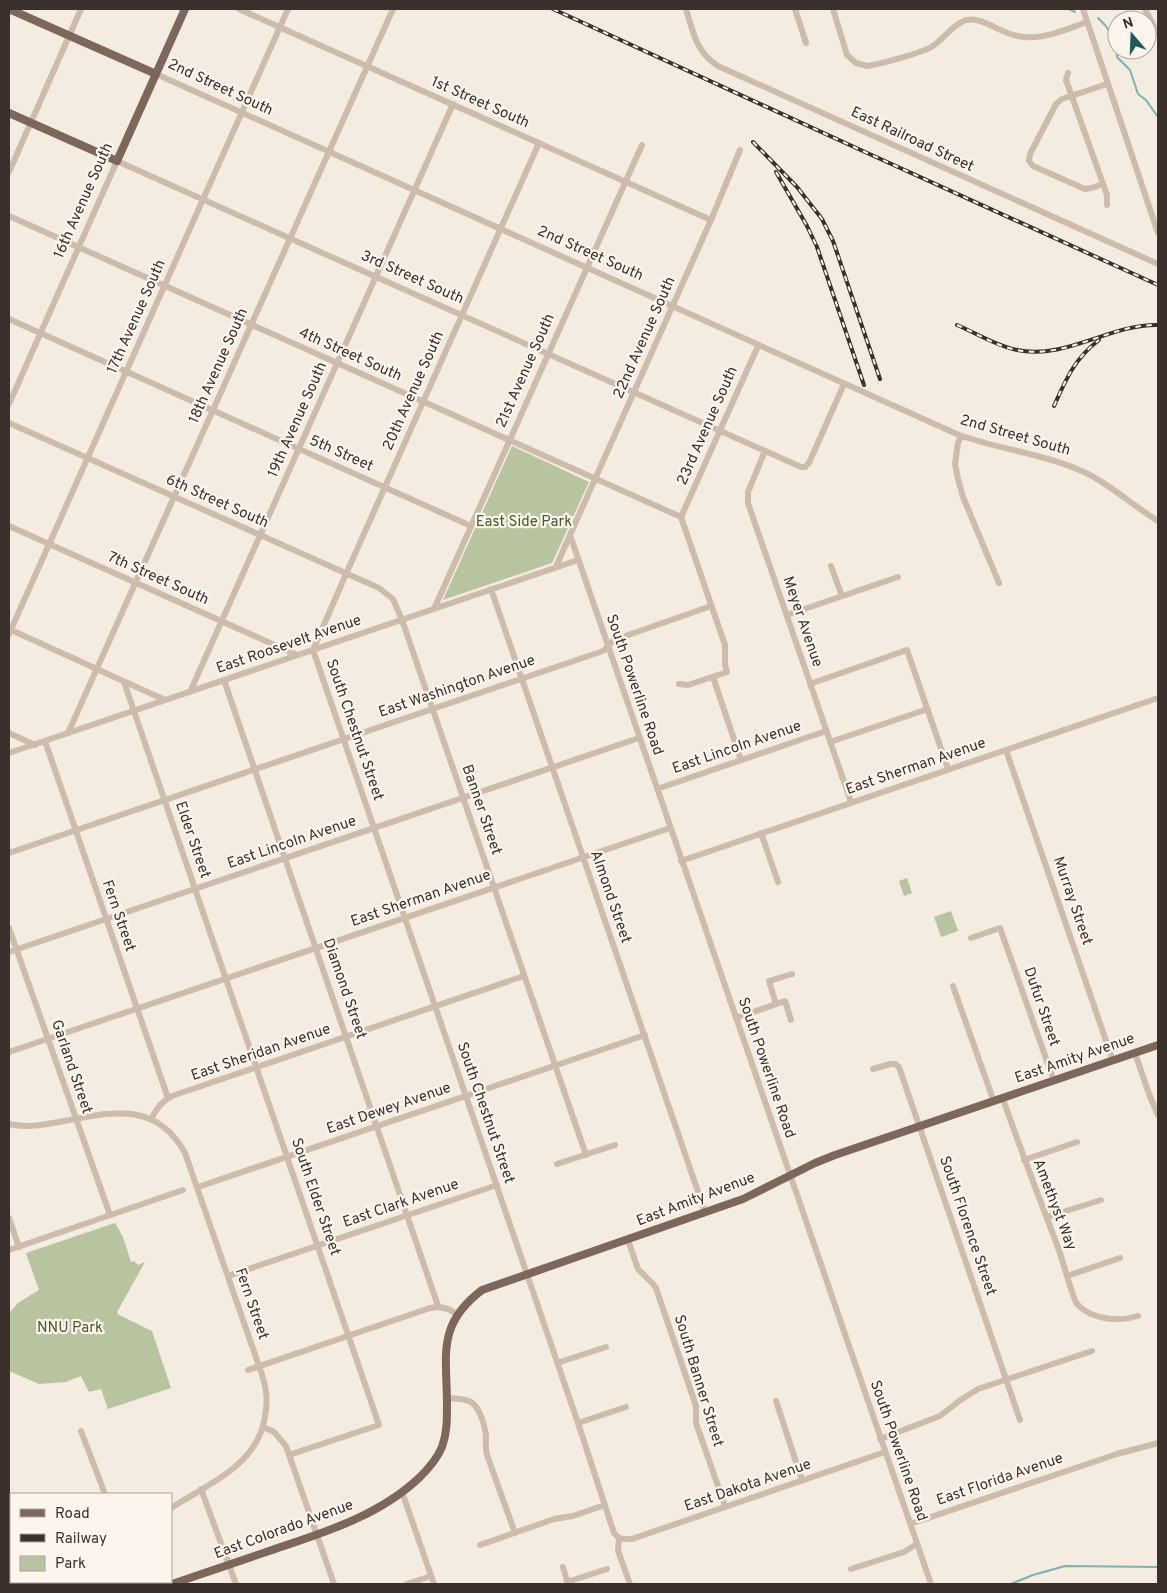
<svg xmlns="http://www.w3.org/2000/svg" width="1167" height="1593" viewBox="0 0 1167 1593" font-family="Overpass,sans-serif">
<rect width="100%" height="100%" fill="#f4ebe1"/>
<g fill="#b8c4a0">
<path d="M512 446 589 482 552 563 443 600Z"/>
<path d="M907 878 912 893 904 896 899 881Z"/>
<path d="M951 911 958 931 941 937 934 917Z"/>
<path d="M115 1223 123 1237 131 1262 134 1261 138 1265 145 1262 117 1312 119 1315 152 1331 171 1388 108 1409 101 1389 89 1392 81 1376 66 1382 39 1384 9 1371V1313L18 1303 39 1290 26 1253Z"/>
</g>
<g fill="none" stroke-linecap="round" stroke-linejoin="round">
<g stroke="#7fb0b2" stroke-width="2">
<path d="M1069 9 1075 12"/>
<path d="M1098 18 1105 25 1116 41 1117 57 1130 70 1138 94 1146 100 1158 117"/>
<path d="M1158 124V128"/>
<path d="M1011 1584 1033 1575 1065 1566 1158 1567"/>
</g>
<g stroke="#cdbbac" stroke-width="6">
<path d="M239 9 711 220"/>
<path d="M686 9C693 32 696 52 718 66L1158 264"/>
<path d="M795 9 806 43"/>
<path d="M833 9 847 55 856 63 867 66C880 64 922 53 933 46 944 39 953 24 966 20 984 16 1002 36 1024 37 1045 39 1067 29 1087 22"/>
<path d="M1083 9 1158 233"/>
<path d="M1145 9 1158 34"/>
<path d="M1068 73 1066 80 1107 195V205"/>
<path d="M156 74 959 435C998 449 1039 453 1077 469 1105 480 1132 505 1158 521"/>
<path d="M539 143 346 574 313 650 578 1423 614 1533 619 1538 618 1551 630 1584"/>
<path d="M740 150 711 220 570 535 931 1584"/>
<path d="M9 172 81 9"/>
<path d="M1103 184 1091 188 1085 189 1033 166 1029 161 1030 154 1056 104 1062 99 1107 84"/>
<path d="M9 216 681 517"/>
<path d="M9 319 471 526"/>
<path d="M9 404 117 161 801 467H805L809 463 844 384"/>
<path d="M9 423 379 588 393 599 402 620 586 1155"/>
<path d="M961 436 958 443 955 464 958 479 963 497 999 583"/>
<path d="M765 451 748 492V503L851 802"/>
<path d="M681 517 758 346"/>
<path d="M9 526 297 655"/>
<path d="M831 566 842 596"/>
<path d="M556 567 570 535"/>
<path d="M491 589 705 1212"/>
<path d="M434 609 642 145"/>
<path d="M787 615 898 577"/>
<path d="M9 629 165 700"/>
<path d="M9 634 288 9"/>
<path d="M713 677 741 760"/>
<path d="M224 680 438 1306"/>
<path d="M124 682 379 1425 289 1455"/>
<path d="M679 684 688 685 727 672 725 665V645L681 517"/>
<path d="M810 684 907 650 948 769"/>
<path d="M190 692 453 104"/>
<path d="M9 733 35 745"/>
<path d="M68 733 393 9"/>
<path d="M45 741 168 1098"/>
<path d="M830 742 928 709"/>
<path d="M1006 750 1113 1061"/>
<path d="M9 753 578 560"/>
<path d="M657 789 826 731"/>
<path d="M761 833 778 882"/>
<path d="M9 853 603 651 614 640 711 606"/>
<path d="M681 861 1158 698"/>
<path d="M9 928 110 1215"/>
<path d="M971 938 1000 928 1054 1081"/>
<path d="M9 952 639 738"/>
<path d="M953 986 994 1102"/>
<path d="M776 1004 769 981 792 974"/>
<path d="M736 1018 785 1001 791 1020"/>
<path d="M9 1052 670 828"/>
<path d="M1135 1053 1149 1094 1158 1115"/>
<path d="M873 1069 890 1064H895L899 1067 1020 1420"/>
<path d="M1003 1099C1021 1151 1041 1202 1060 1253 1063 1262 1073 1299 1077 1304 1092 1320 1119 1322 1138 1316"/>
<path d="M151 1119C156 1109 162 1101 172 1096L524 976"/>
<path d="M9 1124C25 1128 42 1125 59 1122 109 1113 155 1099 185 1153L259 1366C262 1374 265 1383 266 1392 268 1402 266 1412 264 1422 254 1467 206 1485 171 1508"/>
<path d="M1024 1160 1077 1142"/>
<path d="M557 1164 615 1145"/>
<path d="M198 1187 645 1035"/>
<path d="M1047 1217 1101 1200"/>
<path d="M9 1218 19 1247"/>
<path d="M628 1240 638 1269 653 1284 656 1288 696 1406V1423L725 1506"/>
<path d="M9 1250 183 1190"/>
<path d="M228 1276 497 1185"/>
<path d="M1067 1276 1120 1258"/>
<path d="M557 1363 606 1347"/>
<path d="M248 1370 430 1308C441 1306 448 1308 457 1314"/>
<path d="M447 1398C466 1399 475 1398 482 1419 484 1424 485 1429 486 1435 486 1442 485 1448 487 1455L515 1533"/>
<path d="M776 1401 802 1480"/>
<path d="M578 1423 626 1407"/>
<path d="M263 1427 274 1432 286 1446 334 1584"/>
<path d="M81 1431 105 1494"/>
<path d="M880 1439 940 1416 959 1401 978 1389 1092 1351"/>
<path d="M201 1489 236 1584"/>
<path d="M402 1492 434 1584"/>
<path d="M910 1524 1117 1454 1158 1443"/>
<path d="M619 1538 625 1539H632L885 1452"/>
<path d="M480 1545 554 1519 573 1516 605 1505"/>
<path d="M563 1567 568 1584"/>
<path d="M851 1569 904 1552 917 1544"/>
<path d="M135 1582 136 1584"/>
<path d="M567 1582 607 1569"/>
<path d="M407 1584 431 1576"/>
</g>
<g stroke="#7d675c" stroke-width="8">
<path d="M9 9 156 74"/>
<path d="M9 113 117 161 185 9"/>
<path d="M172 1584C204 1573 236 1562 269 1551 322 1533 378 1517 420 1477 429 1468 437 1459 442 1447 447 1433 447 1420 447 1406 447 1355 436 1325 482 1290L743 1199 815 1163 835 1155 1158 1045"/>
</g>
<defs>
<g id="rail">
<path d="M553 9 865 152 1158 285"/>
<path d="M753 142 797 187 822 219 833 241 880 379"/>
<path d="M776 172 807 226 817 247 864 385"/>
<path d="M957 325C976 333 996 346 1017 350 1066 360 1110 324 1158 325"/>
<path d="M1054 406C1066 379 1075 358 1099 340"/>
</g>
</defs>
<use href="#rail" stroke="#3b302b" stroke-width="4"/>
<use href="#rail" stroke="#fbf5ee" stroke-width="2" stroke-dasharray="5.5" stroke-linecap="butt"/>
</g>
<g text-anchor="middle" dominant-baseline="central" stroke-width="4.5" stroke-linejoin="round" paint-order="stroke">
<g font-size="15" fill="#3b302b" stroke="#fbf5ee">
<text transform="translate(220 88) rotate(25)">2nd Street South</text>
<text transform="translate(480 103) rotate(24)">1st Street South</text>
<text transform="translate(912 140) rotate(25)">East Railroad Street</text>
<text transform="translate(84 201) rotate(-66)">16th Avenue South</text>
<text transform="translate(590 254) rotate(24)">2nd Street South</text>
<text transform="translate(412 278) rotate(24)">3rd Street South</text>
<text transform="translate(137 317) rotate(-66)">17th Avenue South</text>
<text transform="translate(645 338) rotate(-66)">22nd Avenue South</text>
<text transform="translate(350 355) rotate(24)">4th Street South</text>
<text transform="translate(219 366) rotate(-66)">18th Avenue South</text>
<text transform="translate(526 371) rotate(-66)">21st Avenue South</text>
<text transform="translate(414 391) rotate(-66)">20th Avenue South</text>
<text transform="translate(298 420) rotate(-66)">19th Avenue South</text>
<text transform="translate(708 426) rotate(-66)">23rd Avenue South</text>
<text transform="translate(1015 436) rotate(16)">2nd Street South</text>
<text transform="translate(341 454) rotate(24)">5th Street</text>
<text transform="translate(217 502) rotate(24)">6th Street South</text>
<text transform="translate(158 579) rotate(24)">7th Street South</text>
<text transform="translate(802 622) rotate(71)">Meyer Avenue</text>
<text transform="translate(289 645) rotate(-19)">East Roosevelt Avenue</text>
<text transform="translate(634 685) rotate(71)">South Powerline Road</text>
<text transform="translate(457 687) rotate(-19)">East Washington Avenue</text>
<text transform="translate(354 730) rotate(71)">South Chestnut Street</text>
<text transform="translate(737 748) rotate(-19)">East Lincoln Avenue</text>
<text transform="translate(916 767) rotate(-19)">East Sherman Avenue</text>
<text transform="translate(481 810) rotate(71)">Banner Street</text>
<text transform="translate(192 840) rotate(71)">Elder Street</text>
<text transform="translate(292 843) rotate(-19)">East Lincoln Avenue</text>
<text transform="translate(610 897) rotate(71)">Almond Street</text>
<text transform="translate(421 899) rotate(-19)">East Sherman Avenue</text>
<text transform="translate(1072 901) rotate(71)">Murray Street</text>
<text transform="translate(118 916) rotate(71)">Fern Street</text>
<text transform="translate(344 989) rotate(71)">Diamond Street</text>
<text transform="translate(1041 1007) rotate(71)">Dufur Street</text>
<text transform="translate(261 1053) rotate(-19)">East Sheridan Avenue</text>
<text transform="translate(1075 1059) rotate(-19)">East Amity Avenue</text>
<text transform="translate(71 1067) rotate(71)">Garland Street</text>
<text transform="translate(766 1068) rotate(71)">South Powerline Road</text>
<text transform="translate(389 1109) rotate(-19)">East Dewey Avenue</text>
<text transform="translate(485 1113) rotate(71)">South Chestnut Street</text>
<text transform="translate(315 1197) rotate(71)">South Elder Street</text>
<text transform="translate(696 1200) rotate(-21)">East Amity Avenue</text>
<text transform="translate(401 1204) rotate(-19)">East Clark Avenue</text>
<text transform="translate(1054 1205) rotate(69)">Amethyst Way</text>
<text transform="translate(967 1226) rotate(71)">South Florence Street</text>
<text transform="translate(251 1304) rotate(71)">Fern Street</text>
<text transform="translate(698 1381) rotate(73)">South Banner Street</text>
<text transform="translate(898 1451) rotate(71)">South Powerline Road</text>
<text transform="translate(1000 1480) rotate(-19)">East Florida Avenue</text>
<text transform="translate(748 1486) rotate(-19)">East Dakota Avenue</text>
<text transform="translate(284 1530) rotate(-20)">East Colorado Avenue</text>
</g>
<g font-size="15" fill="#4a5a2e" stroke="#fbf5ee">
<text x="524" y="522">East Side Park</text>
<text x="70" y="1328">NNU Park</text>
</g>
</g>
<rect width="1167" height="1593" fill="none" stroke="#3b302b" stroke-width="20"/>
<rect x="10" y="1493" width="162" height="90" fill="#fbf5ee" stroke="#aea6a0"/>
<rect x="20" y="1509" width="25" height="8" fill="#7d675c" stroke="#aea6a0"/>
<text x="55" y="1518" font-size="15" fill="#3b302b">Road</text>
<rect x="20" y="1534" width="25" height="8" fill="#3b302b" stroke="#aea6a0"/>
<text x="55" y="1543" font-size="15" fill="#3b302b">Railway</text>
<rect x="20" y="1556" width="25" height="15" fill="#b8c4a0" stroke="#aea6a0"/>
<text x="55" y="1568" font-size="15" fill="#3b302b">Park</text>
<g transform="translate(1132 35) rotate(341)"><circle r="24" fill="#fbf5ee" stroke="#aea6a0"/>
<path d="M0-4L9 19L0 12L-9 19Z" fill="#1f5a5e"/>
<text y="-8" font-size="14" font-weight="bold" text-anchor="middle" fill="#3b302b">N</text>
</g>
</svg>
